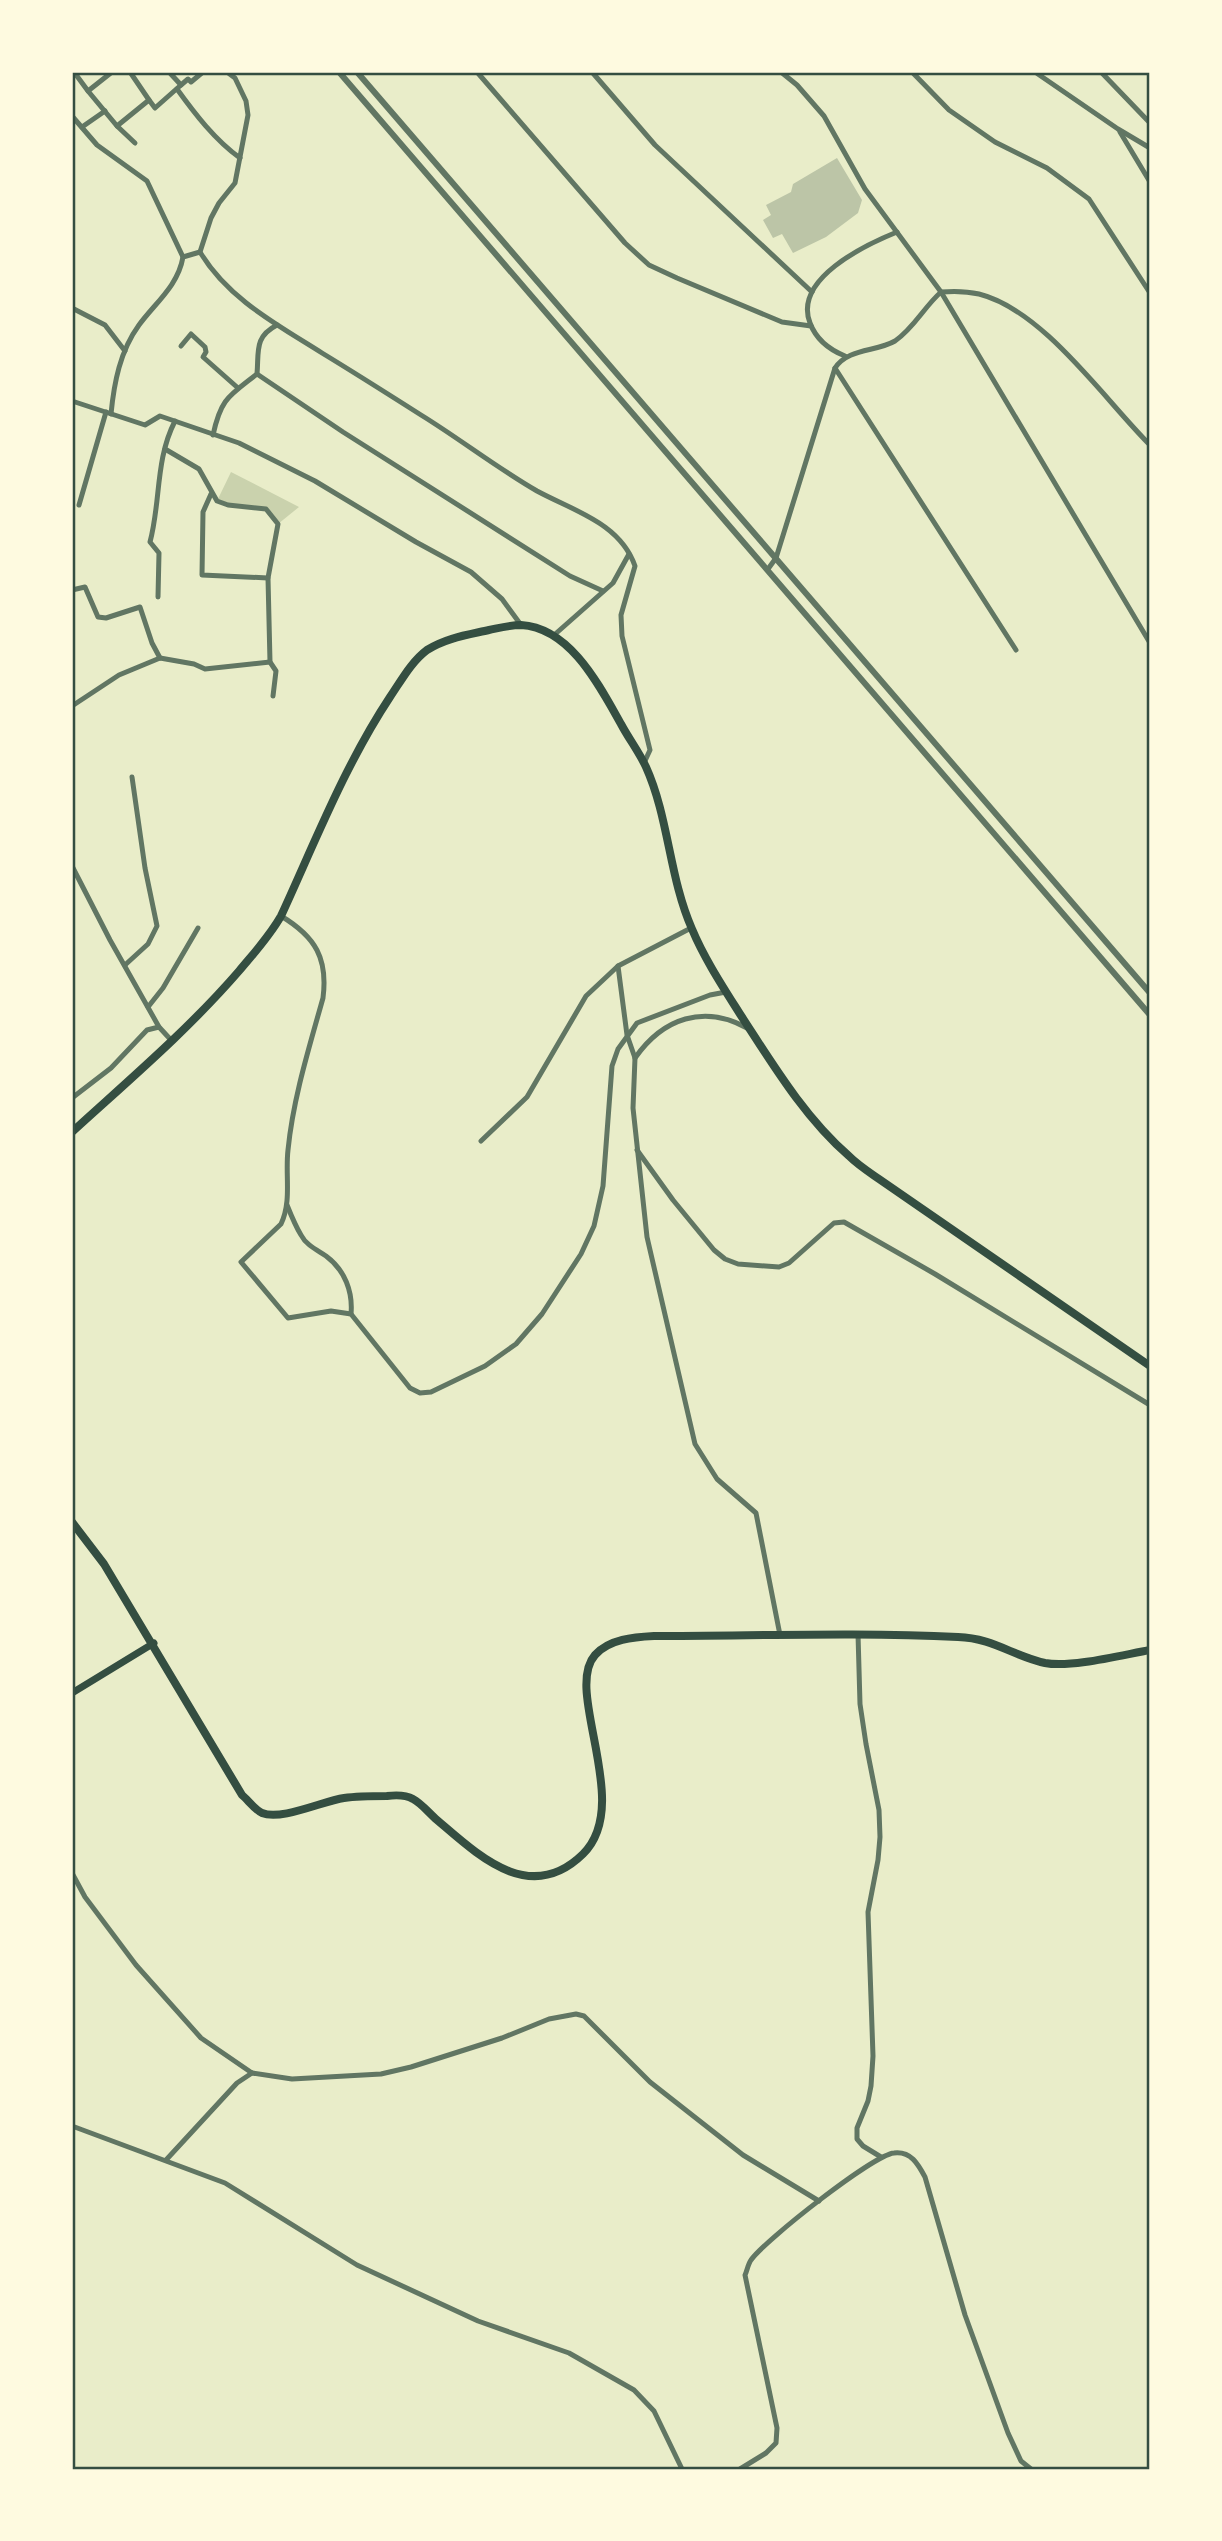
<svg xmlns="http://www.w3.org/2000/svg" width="1222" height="2541" viewBox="0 0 1222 2541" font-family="'Source Sans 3',sans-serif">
<rect width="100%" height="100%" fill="#e9edc9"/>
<path fill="#cad2ad" d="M231 472 299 507 278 524 266 509 217 501Z"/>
<path fill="#bcc5a7" d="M837 158 862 200 858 213 826 237 793 253 782 234 773 238 763 220 771 215 766 205 791 192 793 184Z"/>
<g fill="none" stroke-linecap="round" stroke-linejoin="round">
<g stroke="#617663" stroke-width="5">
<path d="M74 72 88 91"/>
<path d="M112 72 88 91 117 126 135 143"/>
<path d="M130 72 149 100"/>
<path d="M169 72 181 85 188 79 191 82 203 72"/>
<path d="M227 72 235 78 246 101 248 115 235 183 219 203 211 218 200 252C228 299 278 325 322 353 355 373 388 394 421 415 460 439 497 468 537 491 574 511 620 523 635 566L621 615 622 636 650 750 644 763"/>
<path d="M477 72 625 243 649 265 677 278 782 322 811 326"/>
<path d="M592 72 655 145 812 292"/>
<path d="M781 72 797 85 824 116 865 189 941 292 1150 643"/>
<path d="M912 72 949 110 995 142 1047 168 1089 199 1150 293"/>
<path d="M1035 72 1118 129 1150 148"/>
<path d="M1101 72 1150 123"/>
<path d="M177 89C195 114 215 140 240 158"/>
<path d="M72 116 97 145 147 181 183 257"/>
<path d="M117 126 149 100 155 108 181 85"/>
<path d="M82 127 105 111"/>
<path d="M1120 132 1150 182"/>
<path d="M72 308 105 325 125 351"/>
<path d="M181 346 191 334 205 347 206 352 203 357 238 388"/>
<path d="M845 356C830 350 816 339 810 323 793 279 865 245 897 232"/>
<path d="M835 368 1016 650"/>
<path d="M257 374 343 432 570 576 603 591"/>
<path d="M72 401 145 425 160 416 239 443 315 481 416 542 471 572 502 599 521 625"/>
<path d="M111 414C114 383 120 351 139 325 155 303 178 286 183 257L200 252"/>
<path d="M213 435C221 398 229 396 257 374 259 351 254 337 277 325"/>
<path d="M165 449 199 469 217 501 228 505 266 509 278 524 268 578 270 662 276 671 273 696"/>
<path d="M211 494 203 512 202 575 268 578"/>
<path d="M79 505 106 412"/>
<path d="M768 569 776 558 835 368C848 348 876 352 895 341 914 328 924 307 941 292 953 291 966 291 979 294 1043 310 1104 399 1150 445"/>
<path d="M72 590 85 587 98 617 106 618 140 607 152 643 160 658"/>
<path d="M158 597 159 553 150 542C161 501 155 460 175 421"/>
<path d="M553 636 613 583 629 554"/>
<path d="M72 706 119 675 160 658 194 664 205 669 270 662"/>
<path d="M72 866 110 940 159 1027 171 1040"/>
<path d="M281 916C316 937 328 959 323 998 309 1048 293 1099 288 1150 285 1175 292 1201 281 1224L241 1262 288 1318 331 1311 351 1314 410 1388 420 1393 431 1392 485 1366 516 1344 542 1314 581 1254 594 1226 603 1186 612 1066 618 1049 637 1023 710 995 726 992"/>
<path d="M125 965 148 944 157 926 145 868 132 777"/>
<path d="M618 966 627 1035 635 1058 633 1108 647 1237 695 1444 717 1479 756 1513 780 1635"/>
<path d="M148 1007 163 988 198 928"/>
<path d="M635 1058C663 1018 704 1004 747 1028"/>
<path d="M72 1098 111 1068 147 1030 159 1027"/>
<path d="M481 1141 527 1097 586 996 618 966 691 928"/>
<path d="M637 1150 673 1200 714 1250 725 1259 738 1264 779 1267 789 1263 834 1223 844 1222 935 1274 1150 1405"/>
<path d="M287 1205C291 1215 296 1227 301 1235 306 1245 317 1250 326 1256 345 1270 353 1292 351 1314"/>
<path d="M858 1634 860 1704 866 1744 879 1810 880 1837 878 1860 868 1912 873 2056 871 2086 868 2101 857 2128V2139L863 2146 881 2157"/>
<path d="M72 1873 85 1897 136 1965 201 2038 252 2073 292 2079 381 2074 411 2067 502 2038 549 2019 576 2014 584 2016 650 2082 743 2155 819 2201"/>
<path d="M72 2126 225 2183 357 2265 478 2321 569 2353 634 2390 654 2411 682 2469"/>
<path d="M166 2160 237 2083 252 2073"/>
<path d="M740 2469 766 2453 776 2443 777 2428 745 2275C747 2271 748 2264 751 2260 764 2241 873 2155 894 2153 911 2151 918 2164 925 2177L965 2315 1008 2433 1021 2461 1031 2469"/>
</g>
<g stroke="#617663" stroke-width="6">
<path d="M339 72 1150 1015"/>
<path d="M357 72 1150 993"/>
</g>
<path stroke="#344e41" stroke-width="7" d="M72 1693 154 1643"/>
<g stroke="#344e41" stroke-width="8">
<path d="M72 1132C129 1080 188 1030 239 971 254 953 269 937 281 916 315 842 345 765 390 697 401 681 411 662 427 650 446 638 467 635 489 630 499 628 510 625 521 625 571 628 600 687 621 724 629 739 639 752 646 767 669 818 669 877 692 929 704 958 723 987 740 1014 772 1063 804 1117 849 1156 858 1165 869 1172 879 1179L1150 1366"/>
<path d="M72 1522 104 1564 242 1795C248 1800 254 1809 262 1813 281 1821 323 1801 344 1798 358 1796 373 1796 387 1796 395 1795 406 1795 413 1799 421 1803 429 1813 437 1820 478 1855 530 1906 583 1854 634 1804 563 1691 595 1655 609 1639 634 1637 654 1636 755 1636 857 1632 958 1637 993 1638 1013 1656 1045 1663 1071 1668 1122 1655 1150 1650"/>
</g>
</g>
<rect width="1222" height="2541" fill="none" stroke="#fefae0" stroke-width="147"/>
<rect x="74" y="74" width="1074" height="2394" fill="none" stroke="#344e41" stroke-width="2.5"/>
</svg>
